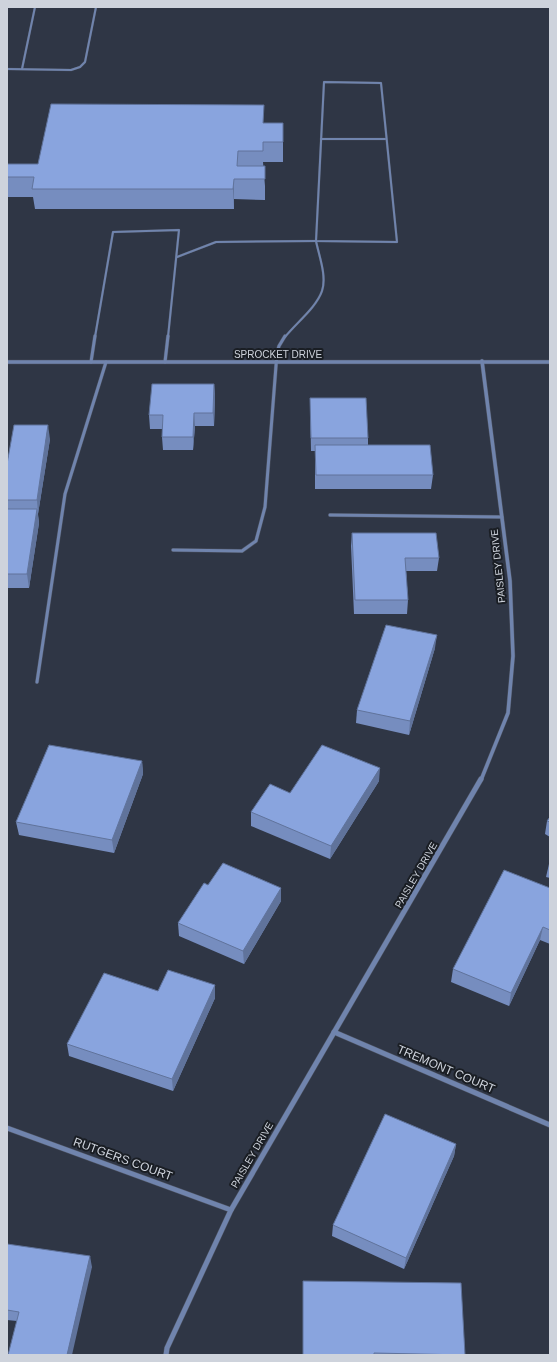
<svg xmlns="http://www.w3.org/2000/svg" width="557" height="1362" viewBox="0 0 557 1362" font-family="Helvetica,sans-serif">
<rect width="100%" height="100%" fill="#2f3645"/>
<g fill="none" stroke-linecap="round" stroke-linejoin="round">
<defs>
<g id="lane-far1">
<path d="M7 69 71 70 80 67 85 62 96 7"/>
<path d="M22 69 35 7"/>
<path d="M324 82 381 83 397 242 316 241Z"/>
<path d="M321 139H385"/>
<path d="M177 257 216 242 316 241"/>
<path d="M95 337 113 232 179 230 168 337"/>
<path d="M285 337C296 323 316 308 322 291 327 276 319 256 316 241"/>
</g>
<g id="lane">
<path d="M91 362 95 336"/>
<path d="M165 362 168 336"/>
<path d="M330 515 502 517"/>
<path d="M173 550 242 551 256 541 265 507 277 353 279 346 285 336"/>
<path d="M37 682 65 494 106 362"/>
</g>
<g id="street-far1">
<path d="M7 362H550"/>
<path d="M481 780 508 713 513 656 510 581 482 361"/>
</g>
<g id="street">
<path d="M334 1032 550 1125"/>
<path d="M7 1128 231 1210"/>
<path d="M166 1355 167 1348 231 1210 481 779"/>
</g>
</defs>
<use href="#lane-far1" stroke="#4c5260" stroke-width="2.5"/>
<use href="#lane" stroke="#4c5260" stroke-width="4"/>
<use href="#street-far1" stroke="#4c5260" stroke-width="4.5"/>
<use href="#street" stroke="#4c5260" stroke-width="6"/>
<use href="#lane-far1" stroke="#7084ad" stroke-width="2"/>
<use href="#lane" stroke="#7084ad" stroke-width="3"/>
<use href="#street-far1" stroke="#7084ad" stroke-width="3.5"/>
<use href="#street" stroke="#7084ad" stroke-width="5"/>
</g>
<g fill="#768dbf">
<path d="M264 123H283V162H263L265 186V200L234 199V209H35L33 197H7V164H38Z"/>
<path d="M214 384 215 397 214 426H195L193 450H163L162 437V429H150L149 415Z"/>
<path d="M310 398 368 438V445L433 475 431 489H315V451H311Z"/>
<path d="M50 439 38 514 39 523 29 588H7V464Z"/>
<path d="M352 533 439 558 437 571H406L408 600 407 614H354L351 546Z"/>
<path d="M435 648 409 735 356 723 357 710Z"/>
<path d="M142 761 143 774 114 853 19 835 16 822Z"/>
<path d="M379 781 330 859 251 826V812L290 793Z"/>
<path d="M550 817V837L545 834 547 821Z"/>
<path d="M550 862V878L546 877 549 864Z"/>
<path d="M208 885 281 888V901L244 964 179 936 178 923Z"/>
<path d="M550 888V944L540 940 509 1006 451 982 453 969Z"/>
<path d="M215 985V998L173 1091 69 1056 67 1044 158 991Z"/>
<path d="M456 1144 454 1156 404 1269 332 1236 333 1225Z"/>
<path d="M7 1244 92 1267 17 1321 7 1320Z"/>
<path d="M303 1281 465 1355H303Z"/>
</g>
<g fill="#60739b">
<path d="M234 179V209L233 189Z"/>
<path d="M214 384 215 397 214 426 213 413Z"/>
<path d="M194 413 195 426 193 450V437Z"/>
<path d="M48 425 50 439 38 514 37 500Z"/>
<path d="M37 509 39 523 29 588 27 574Z"/>
<path d="M437 635 435 648 409 735 410 721Z"/>
<path d="M142 761 143 774 114 853 112 840Z"/>
<path d="M380 768 379 781 330 859 331 846Z"/>
<path d="M281 888V901L244 964 243 951Z"/>
<path d="M543 927 540 940 509 1006 511 993Z"/>
<path d="M215 985V998L173 1091 172 1079Z"/>
<path d="M456 1144 454 1156 404 1269 406 1258Z"/>
<path d="M90 1256 92 1267 72 1355H67Z"/>
</g>
<g fill="#89a4de" stroke="#60739b">
<path d="M51 104 264 105 263 123H283V142H263V151H238L237 166H265V179H234L233 189H32L34 177H7V164H38Z"/>
<path d="M152 384H214L213 413H194L193 437H162L163 415H149Z"/>
<path d="M310 398H366L368 438H311Z"/>
<path d="M14 425H48L37 500H7V464Z"/>
<path d="M315 445H430L433 475H316Z"/>
<path d="M7 509H37L27 574H7Z"/>
<path d="M352 533H436L439 558H405L408 600H355Z"/>
<path d="M386 625 437 635 410 721 357 710Z"/>
<path d="M49 745 142 761 112 840 16 822Z"/>
<path d="M322 745 380 768 331 846 251 812 270 784 290 793Z"/>
<path d="M550 817V822L547 821Z"/>
<path d="M223 863 281 888 243 951 178 923 204 883 208 885Z"/>
<path d="M504 870 550 888V930L543 927 511 993 453 969Z"/>
<path d="M168 970 215 985 172 1079 67 1044 104 973 158 991Z"/>
<path d="M385 1114 456 1144 406 1258 333 1225Z"/>
<path d="M7 1244 90 1256 67 1355H8L19 1312 7 1310Z"/>
<path d="M303 1281 461 1283 465 1355 374 1353V1355H303Z"/>
</g>
<g text-anchor="middle" dominant-baseline="central" stroke-width="4" stroke-linejoin="round" paint-order="stroke">
<g font-size="10" fill="#ced3dc" stroke="#1a1e24">
<text x="278" y="354">SPROCKET DRIVE</text>
<text transform="translate(498 566) rotate(-96)">PAISLEY DRIVE</text>
<text transform="translate(416 875) rotate(-60)">PAISLEY DRIVE</text>
<text transform="translate(252 1155) rotate(-60)">PAISLEY DRIVE</text>
</g>
<g font-size="12" fill="#ced3dc" stroke="#1a1e24">
<text transform="translate(446 1069) rotate(23)">TREMONT COURT</text>
<text transform="translate(123 1159) rotate(20)">RUTGERS COURT</text>
</g>
</g>
<rect width="557" height="1362" fill="none" stroke="#ced3dc" stroke-width="16"/>
</svg>
